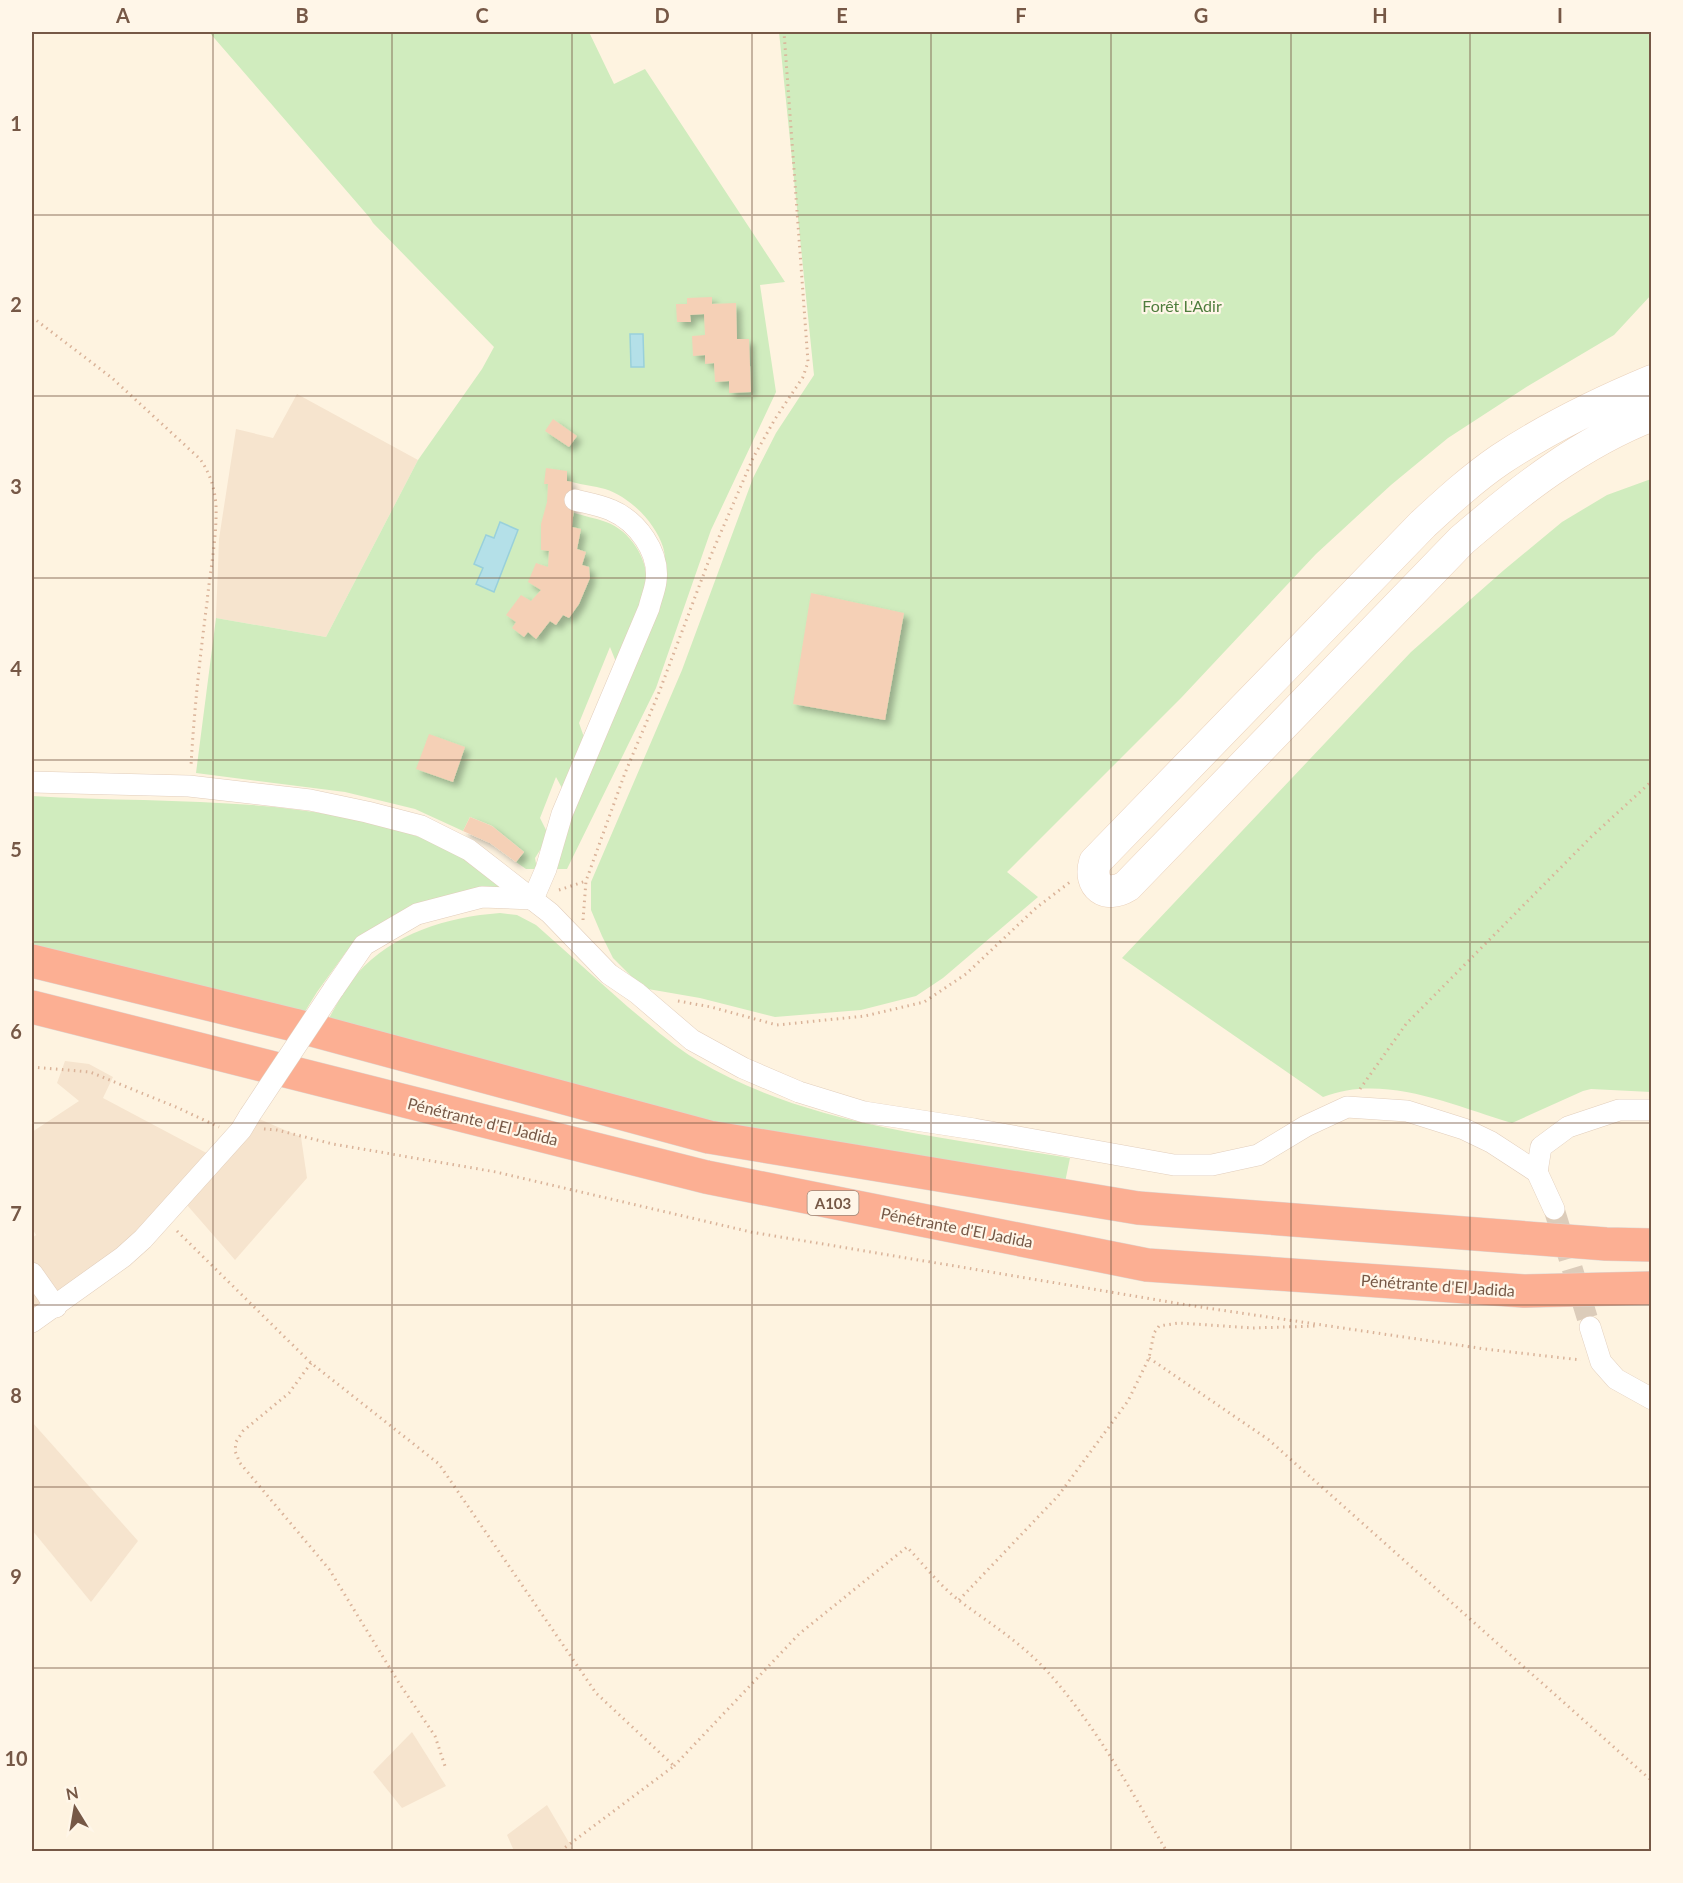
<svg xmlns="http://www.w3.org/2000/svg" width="1683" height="1883" viewBox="0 0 1683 1883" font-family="Lato,sans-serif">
<defs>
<filter id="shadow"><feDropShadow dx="5" dy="5" stdDeviation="3" flood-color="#0004"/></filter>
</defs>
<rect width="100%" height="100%" fill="#fef3e0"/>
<g fill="#f6e4ce">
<path d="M297 394 418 460 326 637 216 618 219 539 236 429 273 438Z"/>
<path d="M65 1061 89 1064 113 1077 103 1098 216 1158 252 1116 301 1137 307 1178 235 1260 180 1197 32 1319V1238L36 1235 32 1228V1132L79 1101 57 1083Z"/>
<path d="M32 1422 138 1541 91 1602 32 1530Z"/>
<path d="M412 1732 446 1786 402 1808 373 1772Z"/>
<path d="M547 1805 574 1851H514L507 1835Z"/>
</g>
<g fill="#d0ecbe">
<path d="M209 32H589L614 84 645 69 785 282 760 285 776 392 711 530 656 688 567 869H553L563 828 665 575C665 566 666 557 663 547 655 522 630 497 605 489 594 486 583 485 572 482L571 495 575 496 574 513C584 516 595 518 606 522 631 531 648 559 647 585L616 662 610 647 579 723 585 740 563 790 556 777 540 818 549 836 535 858 537 869H526L516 862 524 852 492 826 470 817 463 831 415 809 345 792 196 773 216 618 326 637 418 460 482 369 494 347 373 223 370 218Z"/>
<path d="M779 32H1651V295L1614 335 1528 386 1448 438 1391 485 1316 554 1181 698 1007 872 1038 897 943 978 916 996 861 1010 775 1017 700 998 648 989 634 979 613 958 602 936 591 910V882L682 670 753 478 776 433 814 375Z"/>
<path d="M1651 479V1092L1591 1089 1583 1091 1512 1123C1452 1105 1384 1073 1323 1097L1122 958 1411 652 1504 570 1562 522 1607 495Z"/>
<path d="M32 796C160 804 293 794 416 836 436 843 458 849 475 861 485 868 493 878 502 887L346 952 317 992 301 1018 32 951Z"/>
<path d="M500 913 517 915 536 925C567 952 597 980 628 1007 650 1025 672 1045 697 1060 807 1126 944 1137 1070 1158L1064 1187 758 1136 325 1025C335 1009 344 988 357 974 393 933 447 917 500 913Z"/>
</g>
<g fill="#b4e0e8" stroke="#99d0db" stroke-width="1.5">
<path d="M630 334H643L644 367H631Z"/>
<path d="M500 522 518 530 494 592 476 584 483 568 474 564 486 535 494 538Z"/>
</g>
<g fill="#f5d0b6" filter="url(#shadow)">
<path d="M712 297V304L736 303 737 339H749L751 392 729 393V381L715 382 714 363 705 364V355L693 356 692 336 705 335 704 314 690 315 691 322H677L676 304H687V298Z"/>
<path d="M553 419 577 436 569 447 545 431Z"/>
<path d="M546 468 567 471V481L572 482 571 496H575L572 527 581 529 577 549 586 552 582 565 589 567 590 578 579 604 569 618 563 615 556 625 550 621 536 639 528 632 524 637 512 628 516 622 506 615 521 595 531 601 541 590 528 582 536 563 548 567 549 551 541 550V524L547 502 548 484H544Z"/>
<path d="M811 593 904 613 885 720 793 704Z"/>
<path d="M429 734 465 747 453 782 416 769Z"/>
<path d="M470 817 492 826 524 852 516 862 490 843 463 831Z"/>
</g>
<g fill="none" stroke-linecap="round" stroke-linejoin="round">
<path stroke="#dcccba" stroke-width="21" stroke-dasharray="21 10" stroke-linecap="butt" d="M1554 1209 1590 1327"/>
<defs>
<g id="street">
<path d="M32 782 189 786 310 800 367 812 421 826 469 850 550 913 609 974 637 993 692 1040 743 1068 799 1092 864 1112 974 1129 1174 1165H1212L1258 1155 1306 1126 1347 1107 1407 1111 1464 1129 1491 1142 1537 1172 1554 1209"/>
<path d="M333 990 364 945 417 914 482 897 533 899 546 869 562 814 649 608C651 599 655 590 656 581 660 552 637 521 611 510 600 505 587 503 575 500"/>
<path d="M1537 1172 1541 1147 1568 1127 1619 1110H1652"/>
<path d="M32 1273 56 1307"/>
<path d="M32 1322 123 1257 143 1239 241 1130 250 1115"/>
<path d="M1590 1327 1601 1362 1616 1379 1652 1399"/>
</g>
<path id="secondary" d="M1652 381C1599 403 1548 428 1501 459 1473 478 1448 501 1423 524L1095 862C1088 886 1106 899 1127 886L1462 540C1519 491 1580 443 1652 415"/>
<g id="highway">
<path d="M32 961 294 1025 709 1137 1138 1208 1606 1244 1652 1245"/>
<path d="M32 1007 706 1177 1147 1265 1524 1291 1652 1288"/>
</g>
</defs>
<use href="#street" stroke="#e2cebc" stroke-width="22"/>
<use href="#secondary" stroke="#ead1bb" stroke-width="33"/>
<use href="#highway" stroke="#ded7d3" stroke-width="34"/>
<g stroke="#dab399" stroke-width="3" stroke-dasharray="1.5 4.5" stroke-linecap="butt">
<path d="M32 317 112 378 200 459C210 473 215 489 216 506 217 538 210 571 207 602 200 657 194 711 191 766"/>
<path d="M559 890 586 881"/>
<path d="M583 920 586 881 625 773 658 695 709 560 753 458 775 419 803 377 808 362 784 32"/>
<path d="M678 1001 711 1007 777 1025 865 1016 924 1002 966 974 1036 908 1070 882"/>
<path d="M32 1067 90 1072 176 1107 219 1127"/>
<path d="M1360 1089 1406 1024 1591 837 1652 781"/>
<path d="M264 1129 277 1130 333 1144 496 1172 751 1232 1200 1307 1485 1349 1581 1360"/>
<path d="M177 1231 311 1363 439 1464 596 1693 674 1766 559 1852"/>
<path d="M1149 1358 1269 1440 1652 1781"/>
<path d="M311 1363 289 1393 243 1431 236 1442 235 1451 240 1463 329 1569 399 1683 435 1736 445 1766"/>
<path d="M959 1600 1058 1496 1128 1401 1149 1358 1154 1333 1159 1326 1179 1323 1253 1328 1317 1326"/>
<path d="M674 1766 799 1634 907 1547C924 1565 941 1587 961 1602 991 1624 1021 1643 1046 1670 1095 1724 1130 1789 1167 1852"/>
</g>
<use href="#street" stroke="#fff" stroke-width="21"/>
<use href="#secondary" stroke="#fff" stroke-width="32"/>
<use href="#highway" stroke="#fcaf93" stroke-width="33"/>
<defs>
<path id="street-bridge" d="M250 1115 333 990"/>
</defs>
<use href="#street-bridge" stroke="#e2cebc" stroke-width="22" stroke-linecap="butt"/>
<use href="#street-bridge" stroke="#fff" stroke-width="21"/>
</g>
<path fill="none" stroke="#765846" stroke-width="1.5" stroke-opacity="0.55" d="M213 32V1852M392 32V1852M572 32V1852M752 32V1852M931 32V1852M1111 32V1852M1291 32V1852M1470 32V1852M32 215H1652M32 396H1652M32 578H1652M32 760H1652M32 942H1652M32 1123H1652M32 1305H1652M32 1487H1652M32 1668H1652"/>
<g text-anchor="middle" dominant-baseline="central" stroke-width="4.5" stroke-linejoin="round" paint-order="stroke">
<rect fill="#fff6e8" stroke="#9f8777" stroke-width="1.5" x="807.5" y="1191" width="51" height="24" rx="4.5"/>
<g font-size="15" font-weight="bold" fill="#765846">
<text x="833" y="1203">A103</text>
</g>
<g font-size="16" fill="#4f7d3d" stroke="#fff6e8">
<text x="1182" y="305">Forêt L'Adir</text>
</g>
<g font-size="16" fill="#765846" stroke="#fff6e8">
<text transform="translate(483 1121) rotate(14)">Pénétrante d'El Jadida</text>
<text transform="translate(957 1227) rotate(11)">Pénétrante d'El Jadida</text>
<text transform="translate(1438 1285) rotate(4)">Pénétrante d'El Jadida</text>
</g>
</g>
<rect width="1683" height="1883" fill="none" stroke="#fff6e8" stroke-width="66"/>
<g transform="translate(75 1808) rotate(349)" stroke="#fff6e8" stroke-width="4.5" paint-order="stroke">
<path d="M0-4.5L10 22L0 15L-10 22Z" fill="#765846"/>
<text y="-9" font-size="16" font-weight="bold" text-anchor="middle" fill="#765846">N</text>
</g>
<rect x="33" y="33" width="1617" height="1817" fill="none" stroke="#765846" stroke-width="2"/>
<g font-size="20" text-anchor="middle" font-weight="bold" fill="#765846">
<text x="123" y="23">A</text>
<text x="302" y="23">B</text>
<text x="482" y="23">C</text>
<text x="662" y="23">D</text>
<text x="842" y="23">E</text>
<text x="1021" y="23">F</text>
<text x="1201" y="23">G</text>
<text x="1380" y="23">H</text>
<text x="1560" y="23">I</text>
<text x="16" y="131">1</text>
<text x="16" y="312">2</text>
<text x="16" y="494">3</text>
<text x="16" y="676">4</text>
<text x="16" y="857">5</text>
<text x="16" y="1039">6</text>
<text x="16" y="1221">7</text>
<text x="16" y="1403">8</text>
<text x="16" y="1584">9</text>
<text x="16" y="1766">10</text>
</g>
</svg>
